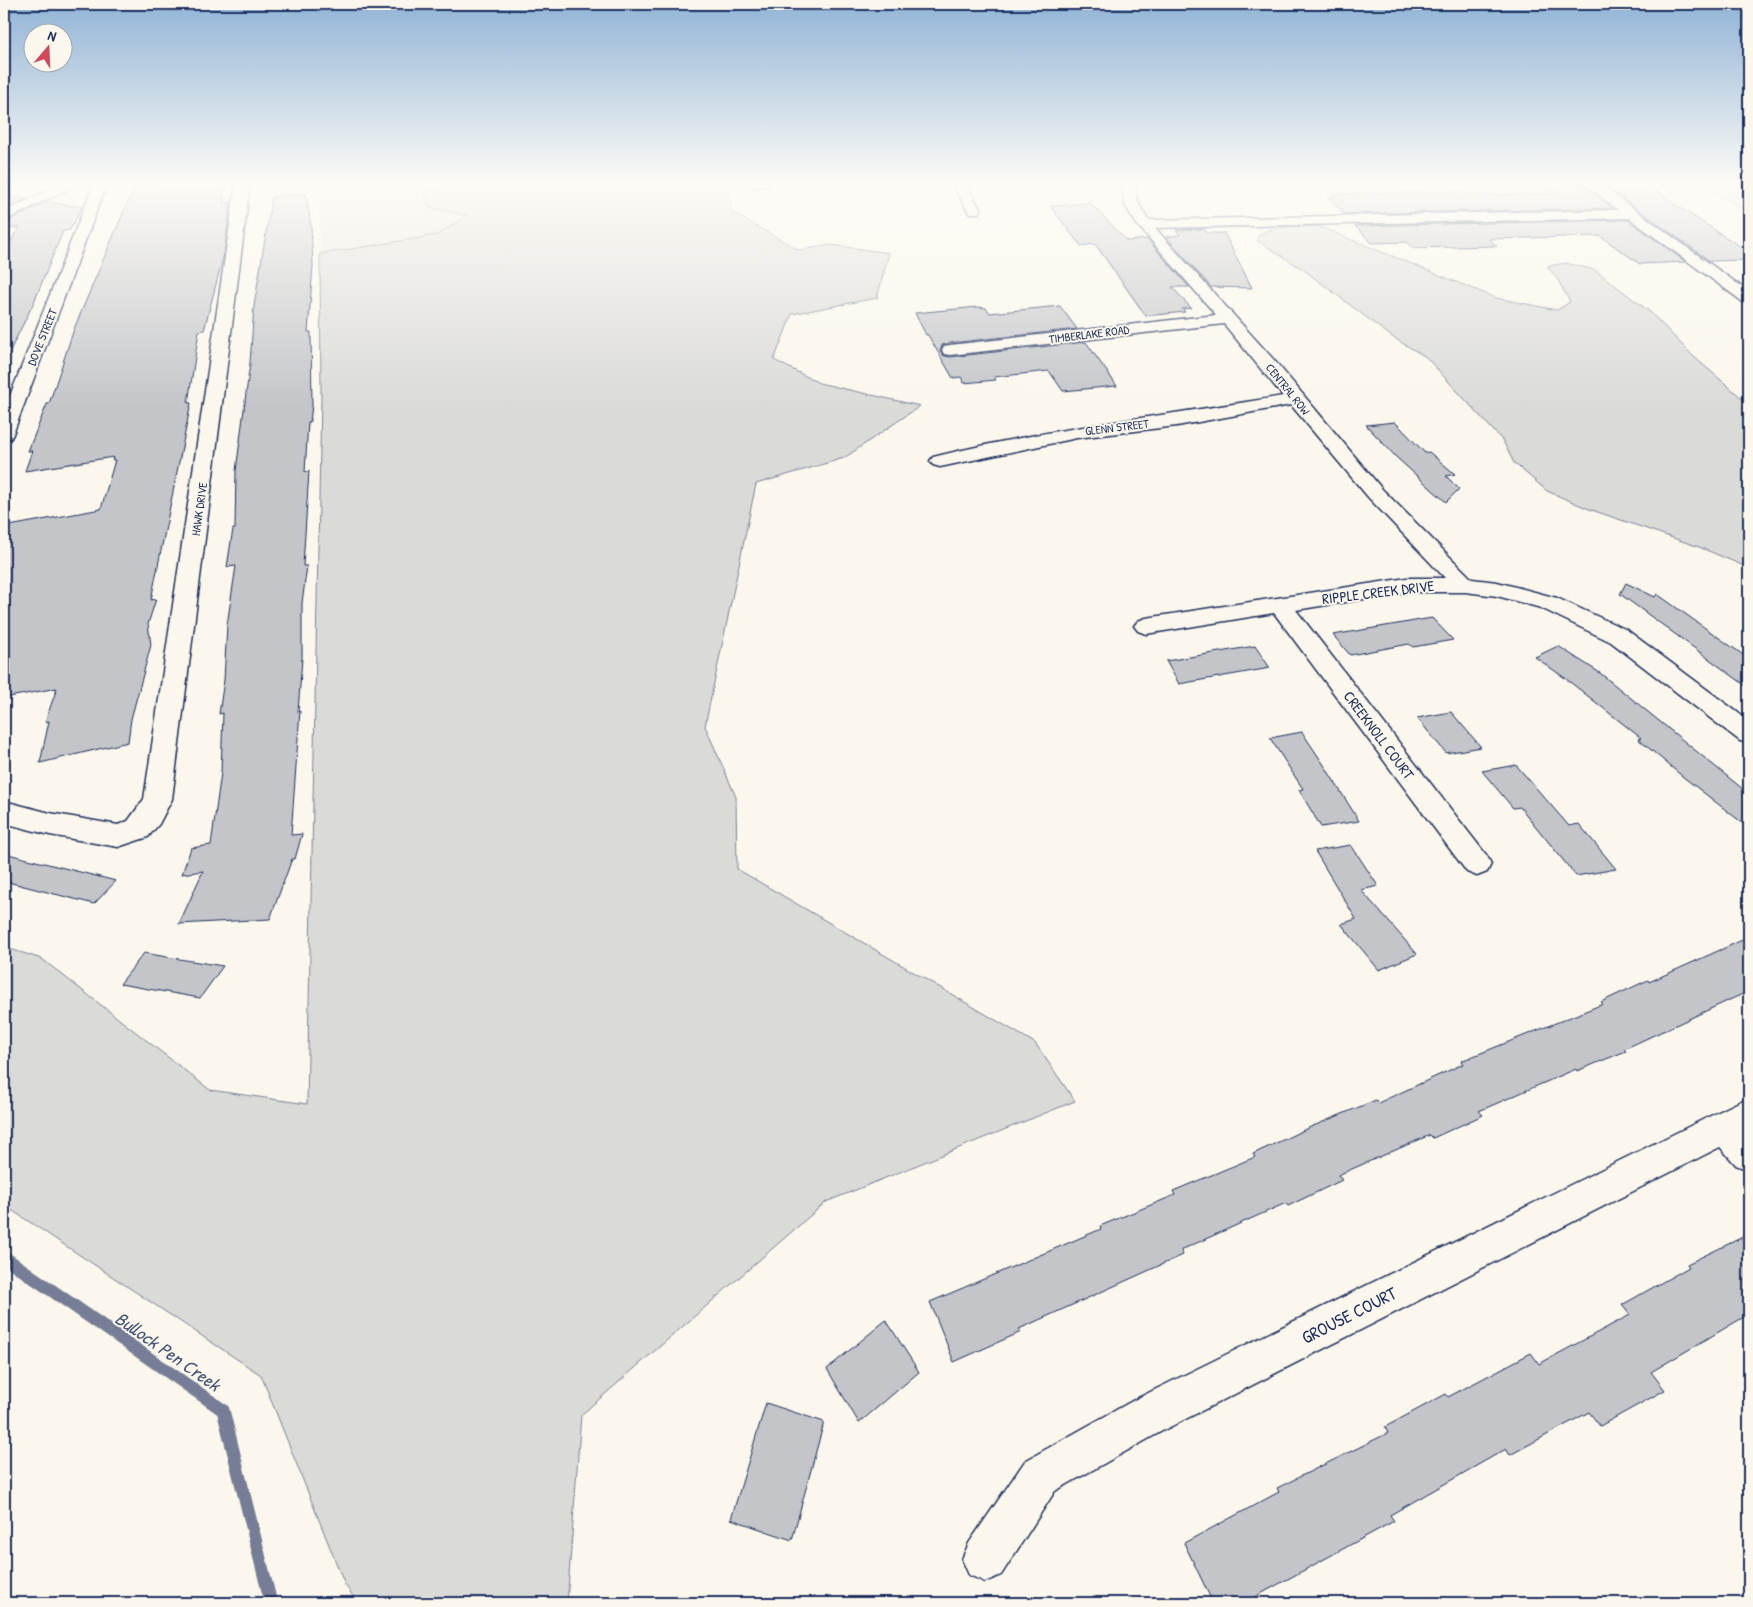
<svg xmlns="http://www.w3.org/2000/svg" width="1753" height="1607" viewBox="0 0 1753 1607" font-family="'Patrick Hand',sans-serif">
<rect width="100%" height="100%" fill="#fbf7ec"/>
<filter id="ink" filterUnits="userSpaceOnUse"><feTurbulence type="fractalNoise" baseFrequency=".02" numOctaves="2"/><feDisplacementMap in="SourceGraphic" scale="10" xChannelSelector="R" yChannelSelector="G"/><feConvolveMatrix kernelMatrix="1 2 1 2 8 2 1 2 1" color-interpolation-filters="sRGB"/></filter>
<g filter="url(#ink)">
<path fill="#eae8e2" d="M319 183H454L425 193 468 216 437 235 320 254Z"/>
<g fill="#dadad7" stroke="#7a849a">
<path d="M457 183H728L731 212 799 250 832 245 889 253 877 298 792 314 774 360 819 383 920 406 844 458 756 484 705 726 736 797 737 869 1035 1043 1075 1101 826 1202 581 1415 567 1603H358L345 1585 261 1375 4 1205V947L42 959 210 1090 307 1104 321 399 320 254 437 235 467 216 429 207 425 193Z"/>
<path d="M1706 183H1749V212L1705 188Z"/>
<path d="M1292 226 1320 227 1496 298 1557 310 1570 302 1558 280 1547 266 1566 263 1595 270 1650 312 1694 357 1749 404V568L1699 547 1589 509 1547 491 1514 463 1503 441 1426 357 1392 337 1304 270 1258 241V236L1268 230Z"/>
</g>
<g fill="none" stroke-linecap="round" stroke-linejoin="round">
<path stroke="#747e96" stroke-width="13" d="M4 1257 223 1410 271 1603"/>
</g>
<g fill="#c3c5c9" stroke="#1b2f5e">
<path d="M165 183H226L223 203 231 202 224 254 204 330 199 331 188 403H191L151 600 156 599 148 624 151 645 131 719 128 742 40 763 49 721 45 722 57 688 4 698V527L101 509 115 460H112L113 457 25 471 32 451H28L47 404H49L74 329 134 187Z"/>
<path d="M1581 183 1613 208 1344 214 1328 197H1335L1332 194 1463 191 1468 195 1554 194 1540 184Z"/>
<path d="M1601 183 1648 184 1677 206 1749 252V260L1710 261Z"/>
<path d="M306 193 311 227 313 265 308 332H311L312 405 310 422H308L305 472 309 471 303 566H307L302 603V658L298 712 300 711 291 835 302 834 295 859H292L270 919 179 924 203 871 182 874 191 848 211 845 221 773 223 713 219 714 224 680 227 625 236 566 227 567 233 529H235L236 471 250 363 254 306 272 197Z"/>
<path d="M4 196 26 199 4 210Z"/>
<path d="M47 202 82 207 70 230 63 231 34 302 4 363V254L19 227 4 229V223Z"/>
<path d="M1090 203 1127 241 1147 239 1189 287H1172L1191 308 1182 309 1185 312 1146 316 1095 244 1081 246 1050 206Z"/>
<path d="M1628 220 1686 262 1640 264 1600 236 1489 239 1497 246 1412 248 1407 242 1372 243 1355 226Z"/>
<path d="M1204 229 1207 233H1224L1252 288 1211 287 1166 237 1180 235 1176 230Z"/>
<path d="M1060 306 1077 329 950 343 942 345 940 351 944 356 950 357 1086 342 1117 386 1063 391 1049 371 994 377 996 380 964 383 961 377 953 378 928 335H926L915 313 978 307 986 308 990 313Z"/>
<path d="M1395 422 1425 453 1429 452 1455 474 1446 476 1459 489 1446 502 1397 458 1366 425Z"/>
<path d="M1626 583 1655 597 1657 594 1749 659V688L1620 594Z"/>
<path d="M1432 618 1453 640 1413 647 1409 644 1350 655 1333 635Z"/>
<path d="M1255 646 1270 668 1179 684 1166 661Z"/>
<path d="M1558 646 1600 673 1749 794V828L1682 776 1638 739 1641 738 1565 678 1535 657Z"/>
<path d="M1451 712 1481 747 1446 753 1417 718Z"/>
<path d="M1302 732 1326 768 1359 821 1321 827 1299 790 1303 789 1270 738Z"/>
<path d="M1516 765 1569 826 1579 824 1616 869 1576 876 1520 807 1513 808 1482 771Z"/>
<path d="M1351 845 1378 886 1361 890 1417 954 1379 970 1341 924 1356 919 1315 851Z"/>
<path d="M4 853 116 881 94 904 4 881Z"/>
<path d="M1749 937V991L1624 1049 1626 1051 1577 1071 1576 1069 1479 1111 1483 1115 1433 1138 1430 1135 1338 1175 1342 1180 1288 1206 1286 1203 1181 1250 1183 1255 1019 1329 1021 1332 954 1362 930 1302 1101 1229 1100 1226 1175 1195 1173 1191 1255 1157 1253 1154 1306 1129 1376 1100 1378 1103 1463 1064 1461 1061 1603 1004 1601 1002 1648 980 1649 982Z"/>
<path d="M144 953 173 958 223 966 200 998 120 984Z"/>
<path d="M1749 1234V1314L1651 1372 1665 1390 1600 1426 1589 1412 1510 1455 1506 1449 1390 1515 1394 1521 1244 1603H1213L1184 1543 1279 1492 1277 1488 1388 1433 1385 1427 1446 1394 1448 1397 1531 1353 1539 1364 1630 1315 1622 1305 1689 1267 1687 1264Z"/>
<path d="M886 1320 919 1372 859 1423 827 1369Z"/>
<path d="M766 1403 824 1422 792 1540 731 1519Z"/>
</g>
<g fill="none" stroke-linecap="round" stroke-linejoin="round">
<defs>
<g id="minor">
<path d="M63 183H80L4 221V212Z"/>
<path d="M94 183H107L13 434 11 438 4 440V411Z"/>
<path d="M236 183H250L172 799 159 824 148 837 118 847 50 835 4 823V801L50 813 118 825 128 821 144 799Z"/>
<path d="M746 183H768L767 186 747 187Z"/>
<path d="M952 183H965L981 210 979 213H969Z"/>
<path d="M1121 183H1135L1137 200 1148 220 1618 210 1583 183H1598L1749 292V304L1743 302 1629 218 1155 228 1274 360 1382 489 1472 579 1497 582 1557 598 1627 630 1749 721V743L1740 741 1611 642 1541 608 1497 596 1465 592H1407L1296 610 1487 856 1491 864 1487 872 1477 876 1467 872 1274 613 1146 634 1138 631 1134 626 1138 621 1146 618 1407 578H1445L1368 497 1291 405 1177 426 1077 438 940 467 933 465 930 461 933 457C1048 428 1166 416 1283 396L1224 324 950 355 944 354 942 350 944 346 950 345 1216 315 1135 222 1125 205Z"/>
<path d="M1749 1097V1170L1736 1165 1720 1147 1164 1430 1055 1491 1001 1575 985 1582 969 1575 962 1559 969 1543 1025 1461 1134 1400Z"/>
</g>
</defs>
<use href="#minor" stroke="#1b2f5e" stroke-width="3"/>
<use href="#minor" fill="#fbf7ec" fill-rule="evenodd"/>
</g>
</g>
<linearGradient id="sky" x2="0" y2="1"><stop stop-color="#91b4d6"/><stop offset="0.45" stop-color="#fdfbf6"/><stop offset="1" stop-color="#fdfbf6" stop-opacity="0"/></linearGradient>
<rect width="1753" height="408" fill="url(#sky)"/>
<g text-anchor="middle" dominant-baseline="central" stroke-width="4" stroke-linejoin="round" paint-order="stroke">
<g font-size="12" fill="#1b2f5e" stroke="#fbf7ec">
<text transform="translate(1089 334) rotate(-7)">TIMBERLAKE ROAD</text>
<text transform="translate(42 337) rotate(-68)">DOVE STREET</text>
<text transform="translate(1288 389) rotate(51)">CENTRAL ROW</text>
<text transform="translate(1117 427) rotate(-7)">GLENN STREET</text>
<text transform="translate(199 509) rotate(-82)">HAWK DRIVE</text>
</g>
<g font-size="15" fill="#1b2f5e" stroke="#fbf7ec">
<text transform="translate(1378 592) rotate(-7)">RIPPLE CREEK DRIVE</text>
<text transform="translate(1379 735) rotate(53)">CREEKNOLL COURT</text>
</g>
<g font-size="18" fill="#1b2f5e" stroke="#fbf7ec">
<text transform="translate(1349 1315) rotate(-27)">GROUSE COURT</text>
</g>
<g font-size="19" font-style="italic" fill="#47577a" stroke="#fbf7ec">
<text transform="translate(168 1351) rotate(35)">Bullock Pen Creek</text>
</g>
</g>
<rect width="1753" height="1607" fill="none" stroke="#fbf7ec" stroke-width="20"/>
<rect x="10" y="10" width="1733" height="1587" fill="none" stroke="#1b2f5e" stroke-width="2" filter="url(#ink)"/>
<g transform="translate(48 48) rotate(19)"><circle r="24" fill="#fbf7ec" stroke="#a1a7b3"/>
<path d="M0-4L9 19L0 12L-9 19Z" fill="#d1495b"/>
<text y="-8" font-size="14" font-weight="bold" text-anchor="middle" fill="#1b2f5e">N</text>
</g>
</svg>
